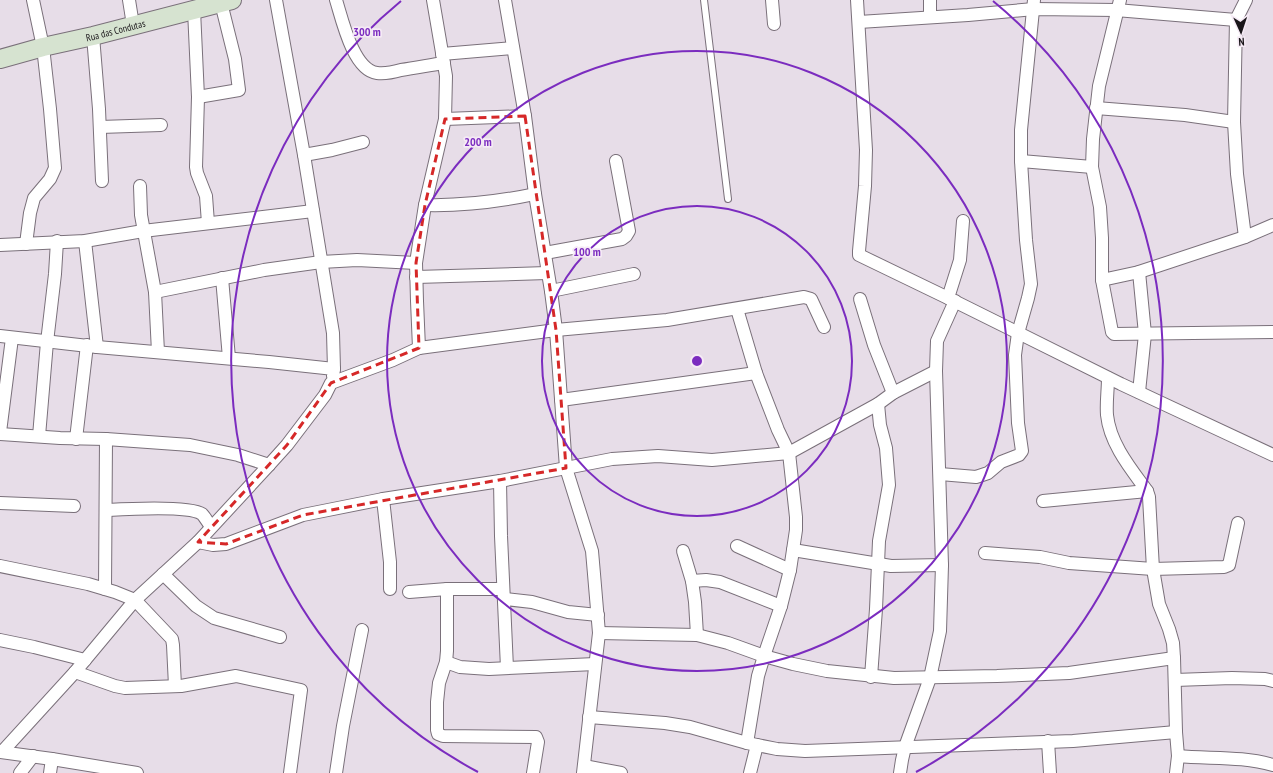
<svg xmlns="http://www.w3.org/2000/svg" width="1273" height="773" viewBox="0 0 1273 773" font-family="'PT Sans Narrow',sans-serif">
<rect width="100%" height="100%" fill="#e7dde8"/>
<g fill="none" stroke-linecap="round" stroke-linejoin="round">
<defs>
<path id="lane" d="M704 0 728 199"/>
<g id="street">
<path d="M129 0 133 25"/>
<path d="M276 0 304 155 333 333 334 369"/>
<path d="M336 0C342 19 353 70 377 73 385 74 394 72 401 70 416 68 430 65 444 63"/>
<path d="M505 0 525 116 535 194 551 291 556 330 566 468 592 551 594 574 599 633 583 773"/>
<path d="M772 0 774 24"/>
<path d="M857 0 866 150 865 186 859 251V255L948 298 1121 384 1273 455"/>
<path d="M930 0V17"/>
<path d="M1120 0 1099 86 1093 139 1092 167 1100 207 1102 238V280L1112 332 1114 334 1273 332"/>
<path d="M194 10 198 97 196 167 197 173 206 196 208 223"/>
<path d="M859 22 968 15 1034 9 1116 10 1236 20"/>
<path d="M93 36 99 109 102 181"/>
<path d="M442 54 513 48"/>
<path d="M198 97 239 90 235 59 221 3"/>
<path d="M1096 108 1185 115 1234 122"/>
<path d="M445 119 525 116"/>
<path d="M100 127 161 125"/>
<path d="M304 155 332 150 363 142"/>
<path d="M1021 161 1092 167"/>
<path d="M140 186 141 215 155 292 158 352"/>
<path d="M425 205C464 206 497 202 535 194"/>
<path d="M1245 237 1237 174 1234 122 1236 20 1246 0"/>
<path d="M85 241 97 347"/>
<path d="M26 244 30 213 34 198 50 179 55 168 50 109 43 47 33 0"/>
<path d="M0 245 85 241 143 231 313 211"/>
<path d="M545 253 622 239 626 236 629 231 616 161"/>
<path d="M416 277 547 273"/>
<path d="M222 278 229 358"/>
<path d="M1102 280 1139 272 1245 237 1273 225"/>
<path d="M551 291 634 274"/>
<path d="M155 292 264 270 321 262 357 260 416 263"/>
<path d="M948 298 960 260 963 221"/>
<path d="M860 299 874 345 893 393"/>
<path d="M737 309 756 373 778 430 789 453 796 517V530L790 570 781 606 764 656 758 676 747 743"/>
<path d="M0 336 97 347 269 362 334 369 333 376"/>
<path d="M419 348 417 301 416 263 425 205 445 119 446 76 433 0"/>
<path d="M1108 378C1108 390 1106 403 1107 415 1110 444 1131 469 1147 491L1149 497 1153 569 1159 604 1169 629 1173 643 1174 658 1176 732 1178 756 1176 773"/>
<path d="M1139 392 1145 334 1139 272"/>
<path d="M561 400 756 373"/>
<path d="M0 432 12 338"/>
<path d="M0 434 60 438 106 439 190 445 238 455 269 465"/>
<path d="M39 436 47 342 55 274 57 241"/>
<path d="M76 439 87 345"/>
<path d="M940 474 976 477 988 473 1001 462 1019 455 1022 451 1018 423 1015 355 1018 333 1028 298 1031 284 1026 240 1021 161V130L1034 0"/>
<path d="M500 481 501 536 507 668"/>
<path d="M383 499 390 562V589"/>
<path d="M1043 501 1147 491"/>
<path d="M0 503 74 506"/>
<path d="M106 510C124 509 189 505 202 514 205 517 208 523 211 526"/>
<path d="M198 542 213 545 226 544 303 515 383 499 500 481 612 459 658 456 712 460 789 453 878 404 893 393 936 371"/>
<path d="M737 546 790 570"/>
<path d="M793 550 891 566 942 565"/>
<path d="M683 551 692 581 695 602 697 635"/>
<path d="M985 553 1040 557 1069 563 1153 569 1224 567 1229 565 1238 523"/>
<path d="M0 566 88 584 115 592 135 600 172 639 173 645 175 686"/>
<path d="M163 574 196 606 214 618 280 637"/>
<path d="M692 581 706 580 720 582 781 606"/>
<path d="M105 589 106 439"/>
<path d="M447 589V651L446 662 439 683 437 702V730L438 734 443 736 536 737 538 742 533 773"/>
<path d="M409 592 447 589H503"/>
<path d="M505 599 532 602 568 612 598 615"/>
<path d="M599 633 697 635 728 643 764 656 793 664 827 671 894 678 997 676 1069 673 1174 658"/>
<path d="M0 640 34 647 85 660"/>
<path d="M446 662 460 667 489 669 595 664"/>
<path d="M75 672 115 686 125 688 181 686 236 676 301 690 290 773"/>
<path d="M871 677 876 609 879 541 889 485 886 448 880 425 878 404"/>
<path d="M1175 680 1232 678 1265 679 1273 681"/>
<path d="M589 717 665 723 690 727 747 743 777 749 805 751 1073 741 1176 732"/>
<path d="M1048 741 1050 773"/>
<path d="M0 752 52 759 137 773"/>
<path d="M2 752 75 672 135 600 198 542 269 465 287 445 325 395 331 383 393 360 419 348 556 330 667 320 804 297 811 299 824 327"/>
<path d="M1178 756C1210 759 1242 756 1273 765"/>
<path d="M584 766 621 773"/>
<path d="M20 773 33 756"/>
<path d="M50 773 52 759"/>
<path d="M336 773 343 726 362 630"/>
<path d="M750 773 757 745"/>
<path d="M900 773 902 760 905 747 930 678 940 631 942 565 936 371 937 341 955 301"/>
</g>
<g id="secondary">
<path id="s1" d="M0 59 43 47 93 36 232 0"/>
</g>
</defs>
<use href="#lane" stroke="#7a707a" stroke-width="8"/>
<use href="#street" stroke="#7a707a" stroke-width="14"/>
<use href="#secondary" stroke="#7a707a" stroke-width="20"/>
<use href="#lane" stroke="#fff" stroke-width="6"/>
<use href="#street" stroke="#fff" stroke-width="12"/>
<use href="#secondary" stroke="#d6e3d0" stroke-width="18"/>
</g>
<path fill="none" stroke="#d62828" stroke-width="3" stroke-dasharray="8 5" stroke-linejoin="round" d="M525 116 556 330 566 468 303 515 226 544 198 542 287 445 331 383 419 348 416 263 425 205 445 119Z"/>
<g fill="none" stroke="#7b2cbf" stroke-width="2">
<circle cx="697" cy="361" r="155"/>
<circle cx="697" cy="361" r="310"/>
<path d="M478 772A466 466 0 0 1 401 1M993 1A466 466 0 0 1 916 772"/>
</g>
<g text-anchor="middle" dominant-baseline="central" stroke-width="3.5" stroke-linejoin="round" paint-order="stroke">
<g font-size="10" fill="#191519" stroke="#f5eaf5">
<text stroke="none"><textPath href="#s1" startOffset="119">Rua das Condutas</textPath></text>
</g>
</g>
<circle cx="697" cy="361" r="6" fill="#7b2cbf" stroke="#f5eaf5" stroke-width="2"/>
<g font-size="12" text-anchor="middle" font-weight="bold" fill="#7b2cbf" stroke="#f5eaf5" stroke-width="3.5" stroke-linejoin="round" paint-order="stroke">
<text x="367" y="36">300 m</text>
<text x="478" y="146">200 m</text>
<text x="587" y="256">100 m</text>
</g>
<g transform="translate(1241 32) rotate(177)" stroke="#f5eaf5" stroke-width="3" paint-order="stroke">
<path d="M0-3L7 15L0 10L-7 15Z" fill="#191519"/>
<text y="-6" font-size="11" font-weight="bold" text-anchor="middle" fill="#191519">N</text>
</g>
</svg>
